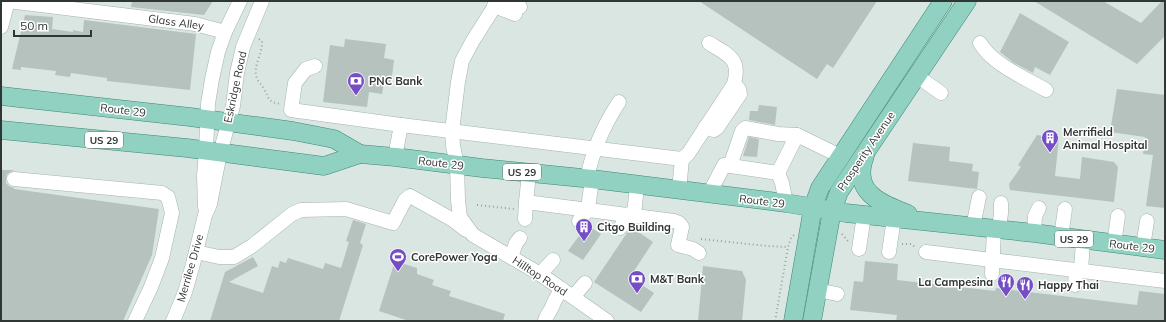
<svg xmlns="http://www.w3.org/2000/svg" width="1166" height="322" viewBox="0 0 1166 322" font-family="Mulish,sans-serif">
<rect width="100%" height="100%" fill="#d9e6e2"/>
<g fill="#b5c2be">
<path d="M132 1H213L204 15 131 7Z"/>
<path d="M699 1H877L833 68 827 64 817 79Z"/>
<path d="M1034 1H1103L1141 23 1162 1H1165V36L1137 64Z"/>
<path d="M1020 13 1069 42 1050 75 1035 67 1033 73 1014 63 1000 52Z"/>
<path d="M25 15 53 17 52 29 73 32V30L83 32 84 20 196 34 190 90 107 81V78L71 73 70 77 55 75 56 71 21 67V70L12 69Z"/>
<path d="M345 39 386 44 384 58 394 60 391 84 384 83 382 94 369 92 367 107 323 102 330 45 344 47Z"/>
<path d="M1117 89 1165 95V208L1146 206 1153 155 1143 154 1145 137 1110 132Z"/>
<path d="M759 105 777 107 775 125 749 120 750 111H758Z"/>
<path d="M1037 135 1059 138 1055 176 1080 179 1082 157 1114 162 1118 167 1114 202 1010 190 1009 184 1021 167 1018 165Z"/>
<path d="M749 137 759 139 757 157 743 156Z"/>
<path d="M913 143 950 147 949 161 973 164 972 171 979 172 977 189 908 181Z"/>
<path d="M1 170H14L7 174 6 179V183L9 186 14 188V189L159 209 152 255 123 321H1Z"/>
<path d="M353 220 366 224 360 243 363 245 339 321H210L225 272 253 257 258 266 229 282 263 293 272 266 278 268 280 261 286 263 288 258 323 269 325 263 341 268 349 242 346 241Z"/>
<path d="M587 225 601 234 583 260 568 251Z"/>
<path d="M631 227 653 242 630 277 654 293 641 312 594 282Z"/>
<path d="M395 261 417 268V274L434 280 432 285 451 291 449 296 505 314 503 321H409L379 311Z"/>
<path d="M865 261 898 264 897 280 995 291 996 288 1137 305 1139 291 1165 294V321H896L897 315 850 310 854 281 863 282Z"/>
<path d="M703 266 742 271 746 280 742 321H698Z"/>
</g>
<g fill="none" stroke-linecap="round" stroke-linejoin="round">
<defs>
<g id="minor">
<path d="M8 1 195 24 225 32"/>
<path d="M498 1 472 42 462 61 458 82 452 131 453 146 457 165 458 200 460 217 473 235 540 274 607 321"/>
<path d="M510 1 520 7"/>
<path d="M494 6 515 14"/>
<path d="M1 27 8 1"/>
<path d="M980 43C992 64 1025 78 1046 90"/>
<path d="M315 66 306 69 295 83 291 110 401 125 682 159 688 154 734 84C741 58 728 55 709 43"/>
<path d="M917 76 941 93"/>
<path d="M705 127 714 130 717 128 740 94 739 89 734 84"/>
<path d="M395 157 401 125"/>
<path d="M730 166 742 131 745 128 778 134 797 135"/>
<path d="M529 173 526 202 674 221 679 223 682 227 678 245 693 249 699 253"/>
<path d="M14 179 152 192 162 193 168 197 172 213 162 258 151 287 135 321"/>
<path d="M587 179C592 152 604 125 619 102"/>
<path d="M679 190 682 159"/>
<path d="M709 194 724 165 778 173"/>
<path d="M786 203 782 183 778 173 797 135 840 156"/>
<path d="M205 207 204 176 206 151 208 104 212 79 218 52 225 32 240 1"/>
<path d="M634 215 637 185"/>
<path d="M525 219 526 202"/>
<path d="M579 221 588 209 592 179"/>
<path d="M973 227 979 197"/>
<path d="M620 228 629 214"/>
<path d="M999 229 1001 213V203"/>
<path d="M1034 233 1035 216 1039 208"/>
<path d="M1061 237 1065 209"/>
<path d="M1114 244 1118 216"/>
<path d="M1143 247 1147 221"/>
<path d="M859 249 864 215"/>
<path d="M196 252 219 257H234L252 246 292 214 301 210 346 209 393 223 405 200 410 196 453 220 466 230"/>
<path d="M889 252 894 218"/>
<path d="M926 252 1165 281"/>
<path d="M511 257 516 243 520 238"/>
<path d="M1081 271 1083 240"/>
<path d="M540 274 553 260"/>
<path d="M992 274 994 229"/>
<path d="M1075 285 1076 271"/>
<path d="M817 290 837 294"/>
<path d="M573 297 585 283"/>
<path d="M173 321 185 292 193 264 205 215 210 204 220 153 233 106 237 73 243 47 262 1"/>
<path d="M545 321C546 315 550 312 552 307 555 299 557 296 562 289"/>
</g>
<g id="major">
<path d="M1 96 190 117 293 131 334 139 360 154"/>
<path d="M1 130 187 148 324 166 360 154 395 157 482 168 592 179 786 203 846 213 1034 233 1165 250"/>
<path d="M865 156C851 192 880 203 908 214"/>
<path d="M793 321 813 207 820 188 943 1"/>
<path d="M812 321 832 211 839 192 967 1"/>
</g>
</defs>
<use href="#minor" stroke="#a6b3af" stroke-width="15"/>
<use href="#major" stroke="#3e8775" stroke-width="19"/>
<g stroke="#98a29f" stroke-width="2" stroke-dasharray="1 3" stroke-linecap="butt">
<path d="M259 39 262 41C263 53 252 68 257 78 258 82 262 85 264 89 270 99 267 102 281 104"/>
<path d="M477 205 514 209"/>
<path d="M663 231V234L669 235"/>
<path d="M842 234 848 241"/>
<path d="M701 239 767 246 788 247 791 238 794 235"/>
<path d="M902 244H911L916 248"/>
<path d="M775 321 788 247"/>
</g>
<use href="#minor" stroke="#fff" stroke-width="14"/>
<use href="#major" stroke="#90d1c1" stroke-width="18"/>
</g>
<defs>
<symbol id="bank-pin" viewBox="-11 -11 22 30"><path d="M0 17L-7.5 6A9.5 9.5 0 1 1 7.5 6Z" fill="#754dc5" stroke="#fff"/><path d="M-6-4H6V4H-6ZM0-2.3a2.3 2.3 0 1 0 0 4.6a2.3 2.3 0 1 0 0-4.6Z" fill="#fff"/></symbol>
<symbol id="building-pin" viewBox="-11 -11 22 30"><path d="M0 17L-7.5 6A9.5 9.5 0 1 1 7.5 6Z" fill="#754dc5" stroke="#fff"/><path d="M-4-6H4V6H1V3H-1V6H-4ZM-2.5-4.3h1.7v1.8h-1.7ZM.8-4.3h1.7v1.8H.8ZM-2.5-1h1.7V.8h-1.7ZM.8-1h1.7V.8H.8Z" fill="#fff"/></symbol>
<symbol id="stadium-pin" viewBox="-11 -11 22 30"><path d="M0 17L-7.5 6A9.5 9.5 0 1 1 7.5 6Z" fill="#754dc5" stroke="#fff"/><path d="M0-5a6.5 5 0 1 0 0 10a6.5 5 0 1 0 0-10ZM-3.5-1.8h7v3.6h-7Z" fill="#fff"/></symbol>
<symbol id="restaurant-pin" viewBox="-11 -11 22 30"><path d="M0 17L-7.5 6A9.5 9.5 0 1 1 7.5 6Z" fill="#754dc5" stroke="#fff"/><path d="M-5-6h1v4h1v-4h1v4h1v-4h1v5L-1.5 .5V6h-2V.5L-5-1ZM5-6V6H3V1.5H1.5Q1.5-4 5-6Z" fill="#fff"/></symbol>
</defs>
<g fill-rule="evenodd">
<use href="#bank-pin" x="346" y="71" width="20" height="27"/>
<use href="#building-pin" x="1040" y="128" width="20" height="27"/>
<use href="#building-pin" x="574" y="217" width="20" height="27"/>
<use href="#stadium-pin" x="388" y="247" width="20" height="27"/>
<use href="#bank-pin" x="627" y="269" width="20" height="27"/>
<use href="#restaurant-pin" x="996" y="272" width="20" height="27"/>
<use href="#restaurant-pin" x="1015" y="275" width="20" height="27"/>
</g>
<g text-anchor="middle" dominant-baseline="central" stroke-width="3" stroke-linejoin="round" paint-order="stroke">
<g fill="#fff" stroke="#6e7271" stroke-width="1">
<rect x="85" y="132" width="38" height="16" rx="3"/>
<rect x="503" y="164" width="38" height="16" rx="3"/>
<rect x="1055" y="231" width="38" height="16" rx="3"/>
</g>
<g font-size="10" font-weight="bold" fill="#303634">
<text x="104" y="140">US 29</text>
<text x="522" y="172">US 29</text>
<text x="1074" y="239">US 29</text>
</g>
<g font-size="11" fill="#303634" stroke="#fff">
<text transform="translate(176 22) rotate(8)">Glass Alley</text>
<text transform="translate(235 87) rotate(-78)">Eskridge Road</text>
<text transform="translate(123 110) rotate(7)">Route 29</text>
<text transform="translate(866 151) rotate(-56)">Prosperity Avenue</text>
<text transform="translate(441 163) rotate(7)">Route 29</text>
<text transform="translate(762 201) rotate(7)">Route 29</text>
<text transform="translate(1132 246) rotate(7)">Route 29</text>
<text transform="translate(190 268) rotate(-74)">Merrilee Drive</text>
<text transform="translate(540 276) rotate(33)">Hilltop Road</text>
</g>
<g font-size="11" font-weight="bold" fill="#303634" stroke="#fff" text-anchor="start">
<text x="369" y="81">PNC Bank</text>
<text x="1063" y="132">Merrifield<tspan x="1063" dy="13">Animal Hospital</tspan></text>
<text x="597" y="227">Citgo Building</text>
<text x="411" y="257">CorePower Yoga</text>
<text x="650" y="279">M&amp;T Bank</text>
<text x="993" y="282" text-anchor="end">La Campesina</text>
<text x="1038" y="285">Happy Thai</text>
</g>
</g>
<rect width="1166" height="322" fill="none" stroke="#303634" stroke-width="4"/>
<path d="M14 30v6h77v-6" fill="none" stroke="#303634" stroke-width="2"/>
<text x="20" y="30" font-size="12" fill="#303634" stroke="#ffffff" stroke-width="3" paint-order="stroke">50 m</text>
</svg>
